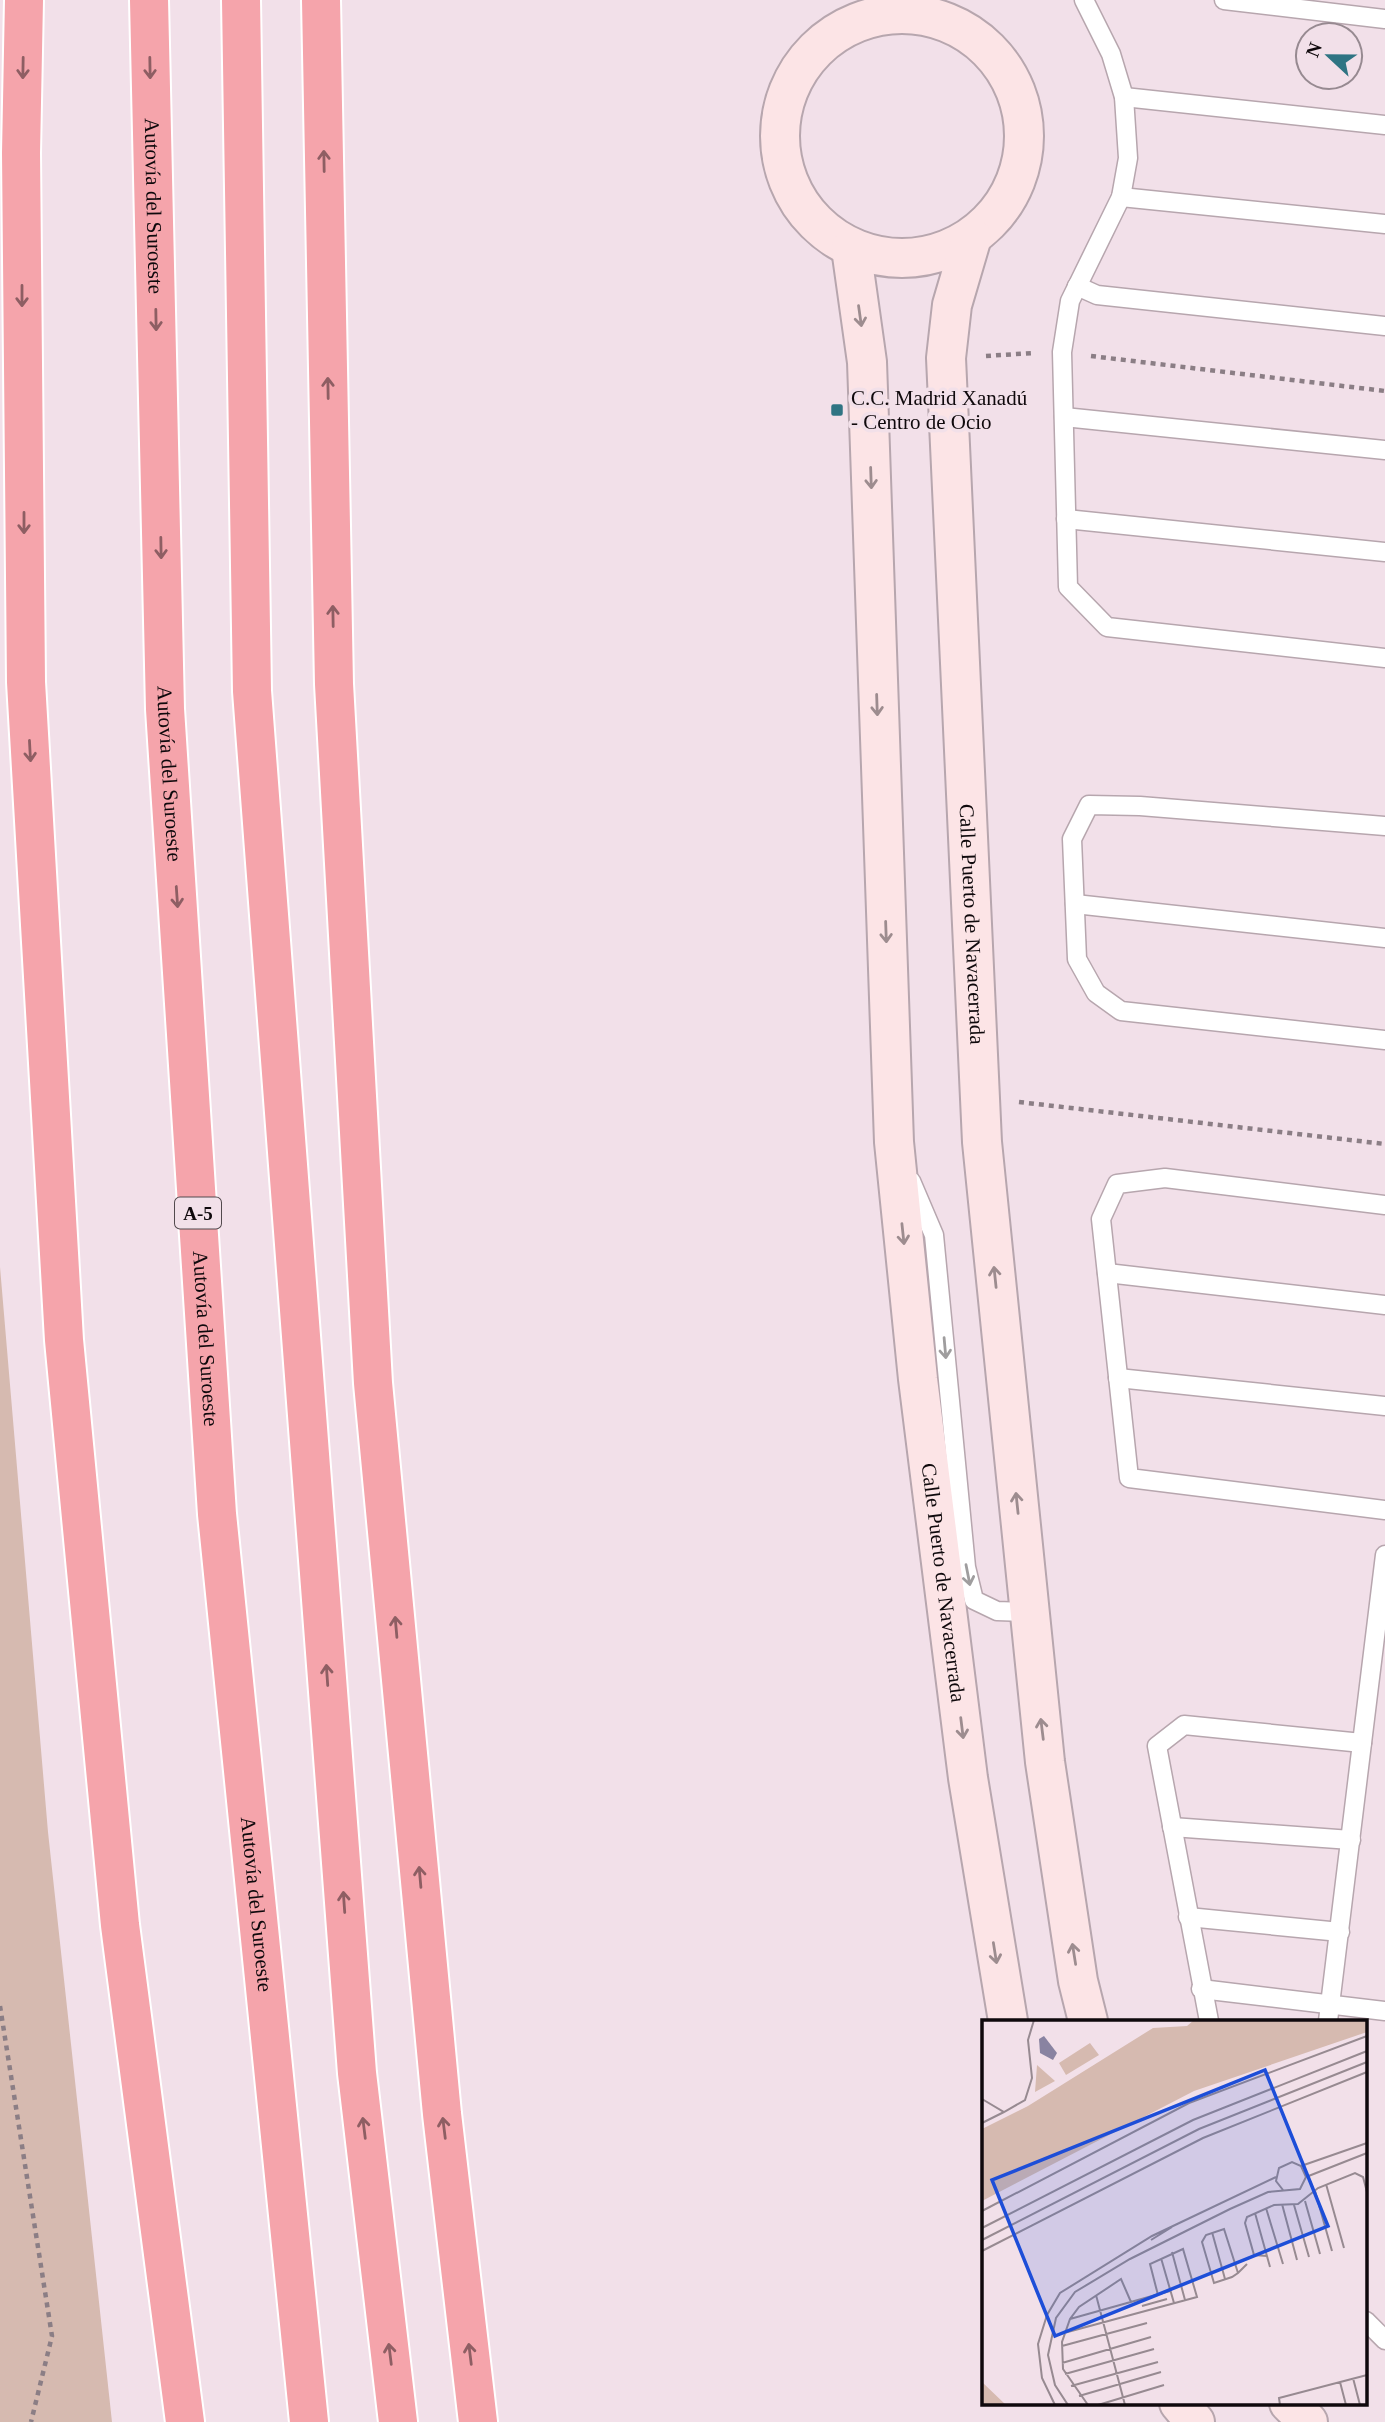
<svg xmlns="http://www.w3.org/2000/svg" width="1385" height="2422" viewBox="0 0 1385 2422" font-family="Georgia,serif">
<rect width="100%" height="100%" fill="#f2e0e9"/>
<path fill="#d6bab0" d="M0 1267 48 1832 112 2422H0Z"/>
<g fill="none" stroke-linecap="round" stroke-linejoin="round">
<defs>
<g id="lane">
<path d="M1084 0 1111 54 1124 97 1128 158 1121 197 1070 301 1062 352 1068 587 1107 627 1385 658"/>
<path d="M1224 0 1385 19"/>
<path d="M1124 97 1385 125"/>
<path d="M1121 197 1385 224"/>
<path d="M1077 286 1097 295 1385 326"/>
<path d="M1064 417 1385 450"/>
<path d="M1066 519 1385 552"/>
<path d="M1385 826 1140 806 1089 805 1072 839 1077 959 1096 993 1121 1011 1385 1040"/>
<path d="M1075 904 1385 938"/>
<path d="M911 1181 934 1235 966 1567 974 1600 997 1611 1028 1612"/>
<path d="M1385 1205 1165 1178 1117 1184 1101 1219 1129 1478 1385 1510"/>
<path d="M1107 1273 1385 1305"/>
<path d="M1118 1378 1385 1406"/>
<path d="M1172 1827 1351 1840"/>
<path d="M1188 1917 1340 1932"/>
<path d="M1201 1989 1385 2011"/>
<path d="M1209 2021 1157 1746 1184 1725 1362 1743"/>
<path d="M1328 2021 1385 1555"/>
<path d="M1366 2321 1385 2340"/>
</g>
<g id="secondary">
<circle cx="902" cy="136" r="122"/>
<path id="s1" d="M972 237 952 305 946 358 982 1142 1045 1762 1078 1981 1088 2021"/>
<path id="s2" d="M851 248 867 362 894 1142 918 1379 968 1778 1008 2021"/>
<path d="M1179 2403 1195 2422"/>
<path d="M1289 2403 1308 2422"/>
</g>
<g id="highway">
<path d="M24 0 21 153 26 682 64 1340 120 1925 185 2422"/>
<path id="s3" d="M149 0 165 709 217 1514 309 2422"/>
<path d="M241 0 252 691 357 2073 398 2422"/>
<path d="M321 0 334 684 373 1383 442 2114 478 2422"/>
</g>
</defs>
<use href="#lane" stroke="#b7a6ae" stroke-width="21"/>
<use href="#secondary" stroke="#b7a6ae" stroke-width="42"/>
<use href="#highway" stroke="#fff" stroke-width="42"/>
<g stroke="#8b7e85" stroke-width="4.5" stroke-dasharray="5 5" stroke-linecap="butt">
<path d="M986 356 1033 353"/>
<path d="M1091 356 1385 391"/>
<path d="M1019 1102 1385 1144"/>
<path d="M0 2006 52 2336 31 2422"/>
</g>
<use href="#lane" stroke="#fff" stroke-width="18"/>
<use href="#secondary" stroke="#fce4e6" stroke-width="38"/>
<use href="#highway" stroke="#f5a4ab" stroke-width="38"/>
</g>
<defs><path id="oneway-shaft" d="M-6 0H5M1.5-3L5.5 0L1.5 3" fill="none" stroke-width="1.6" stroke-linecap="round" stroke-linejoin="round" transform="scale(1.75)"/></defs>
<g stroke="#8e5e63">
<use href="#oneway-shaft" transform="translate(23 68) rotate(91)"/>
<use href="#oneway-shaft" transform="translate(150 68) rotate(89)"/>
<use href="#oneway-shaft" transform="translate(324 161) rotate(-91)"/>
<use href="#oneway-shaft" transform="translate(22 296) rotate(90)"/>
<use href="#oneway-shaft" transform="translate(156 320) rotate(89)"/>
<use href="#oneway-shaft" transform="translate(328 388) rotate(-91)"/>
<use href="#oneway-shaft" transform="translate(24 523) rotate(90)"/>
<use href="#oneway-shaft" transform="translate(161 548) rotate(89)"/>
<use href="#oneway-shaft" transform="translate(333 616) rotate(-91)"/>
<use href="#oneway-shaft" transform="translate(30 751) rotate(87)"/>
<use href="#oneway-shaft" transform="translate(177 897) rotate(86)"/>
<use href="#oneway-shaft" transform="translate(396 1627) rotate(-95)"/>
<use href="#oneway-shaft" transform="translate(327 1675) rotate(-94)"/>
<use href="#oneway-shaft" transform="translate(420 1877) rotate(-95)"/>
<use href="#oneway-shaft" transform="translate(344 1902) rotate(-94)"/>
<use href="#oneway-shaft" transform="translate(364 2128) rotate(-97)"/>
<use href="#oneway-shaft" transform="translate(444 2128) rotate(-97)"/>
<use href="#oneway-shaft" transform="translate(390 2354) rotate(-97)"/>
<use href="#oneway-shaft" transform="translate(470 2354) rotate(-97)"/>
</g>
<g stroke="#9d8c8f">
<use href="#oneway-shaft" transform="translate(860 316) rotate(82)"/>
<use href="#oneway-shaft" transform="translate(871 478) rotate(88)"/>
<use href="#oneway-shaft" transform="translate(877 705) rotate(88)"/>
<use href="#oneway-shaft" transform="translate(886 932) rotate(88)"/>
<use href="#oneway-shaft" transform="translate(903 1234) rotate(84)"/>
<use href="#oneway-shaft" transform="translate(995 1277) rotate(-96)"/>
<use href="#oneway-shaft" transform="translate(1017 1503) rotate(-96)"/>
<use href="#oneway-shaft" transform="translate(962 1728) rotate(83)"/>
<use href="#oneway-shaft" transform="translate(1042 1729) rotate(-97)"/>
<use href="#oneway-shaft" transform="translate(995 1953) rotate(81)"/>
<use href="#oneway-shaft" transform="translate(1074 1954) rotate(-99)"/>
</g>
<g stroke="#9f9d9e">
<use href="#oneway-shaft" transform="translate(945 1348) rotate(85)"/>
<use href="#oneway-shaft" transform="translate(968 1575) rotate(79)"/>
</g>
<rect fill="#2f7483" stroke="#f2e0e9" stroke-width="2.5" x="830" y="403" width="14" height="14" rx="3.5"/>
<g text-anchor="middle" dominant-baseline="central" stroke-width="7" stroke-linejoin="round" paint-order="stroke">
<rect fill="#f2e0e9" stroke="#534a4e" stroke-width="2" x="175" y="1197.5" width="46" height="31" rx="5"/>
<g font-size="19" font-weight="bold" fill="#0f090c">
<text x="198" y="1213">A-5</text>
</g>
<g font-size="21" fill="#0f090c" stroke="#f2e0e9">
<text stroke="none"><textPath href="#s3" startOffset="206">Autovía del Suroeste</textPath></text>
<text stroke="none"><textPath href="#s3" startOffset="774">Autovía del Suroeste</textPath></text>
<text stroke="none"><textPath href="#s1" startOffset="691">Calle Puerto de Navacerrada</textPath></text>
<text stroke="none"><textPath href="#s3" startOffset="1340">Autovía del Suroeste</textPath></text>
<text stroke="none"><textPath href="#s2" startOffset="1339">Calle Puerto de Navacerrada</textPath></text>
<text stroke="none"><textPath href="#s3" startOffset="1908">Autovía del Suroeste</textPath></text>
</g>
<g font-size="21" fill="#0f090c" stroke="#f2e0e9" text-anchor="start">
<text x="851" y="398">C.C. Madrid Xanadú<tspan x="851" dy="24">- Centro de Ocio</tspan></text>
</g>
</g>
<g transform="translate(982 2020)">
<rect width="385" height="385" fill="#f2e0e9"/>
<path d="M212 0H385V12L212 71 0 181V109L46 86 171 8 205 6ZM108 23 117 35 84 55 77 43ZM55 45 73 61 53 72ZM0 362 24 385H0Z" fill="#d6bab0"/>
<path d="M62 16 75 33 71 40 58 33 57 19Z" fill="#8983a1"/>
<path fill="none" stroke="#978a91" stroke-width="2" d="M145 0H172M0 79 22 92 43 80 50 58 46 20 52 0M0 103 22 92M319 146 385 123M324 157 385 133M344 164 362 228M333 171 350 231M323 181 338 234M300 184 315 240M312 185 327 237M284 188 301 244M0 191 207 83 385 16M273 193 288 247M0 208 211 100 385 31M230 212 243 259M0 220 217 109 385 42M169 220 190 207M0 231 221 118 385 52M190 232 203 280M285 236 272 235 263 203 265 197 292 185 316 184 336 168 373 153 381 157 385 172M179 238 192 283M256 253 242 209 224 215 220 222 232 263 250 257 256 253 265 244M114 275 143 385M160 286 185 279M88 299 188 271M82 313 215 277 201 229 168 244 176 275M80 326 165 303M80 343 169 317M83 354 172 329M371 358 378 385M358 362 364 385M89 366 176 342M97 376 179 352M73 385 60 358 56 324 65 295 78 273 170 216 294 157M86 385 73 365 66 335 74 298 93 272 148 239 248 189 286 172 318 169 324 157 319 146 310 142 297 148 294 161 301 170M106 385 81 349 80 322 88 299 97 287 139 259 149 282M116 385 182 365M298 385 297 378 385 355"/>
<path fill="#1d4ed8" fill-opacity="0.15" stroke="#1d4ed8" stroke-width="3.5" d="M283 50 346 206 73 316 10 160Z"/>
<rect width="385" height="385" fill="none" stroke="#0f090c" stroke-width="3.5"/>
</g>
<g transform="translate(1329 56) rotate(292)"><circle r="33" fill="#f2e0e9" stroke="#978a91" stroke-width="2"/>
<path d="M0-5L12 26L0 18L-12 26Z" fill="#2f7483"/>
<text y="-10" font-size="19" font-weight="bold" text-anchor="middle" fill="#0f090c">N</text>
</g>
</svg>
